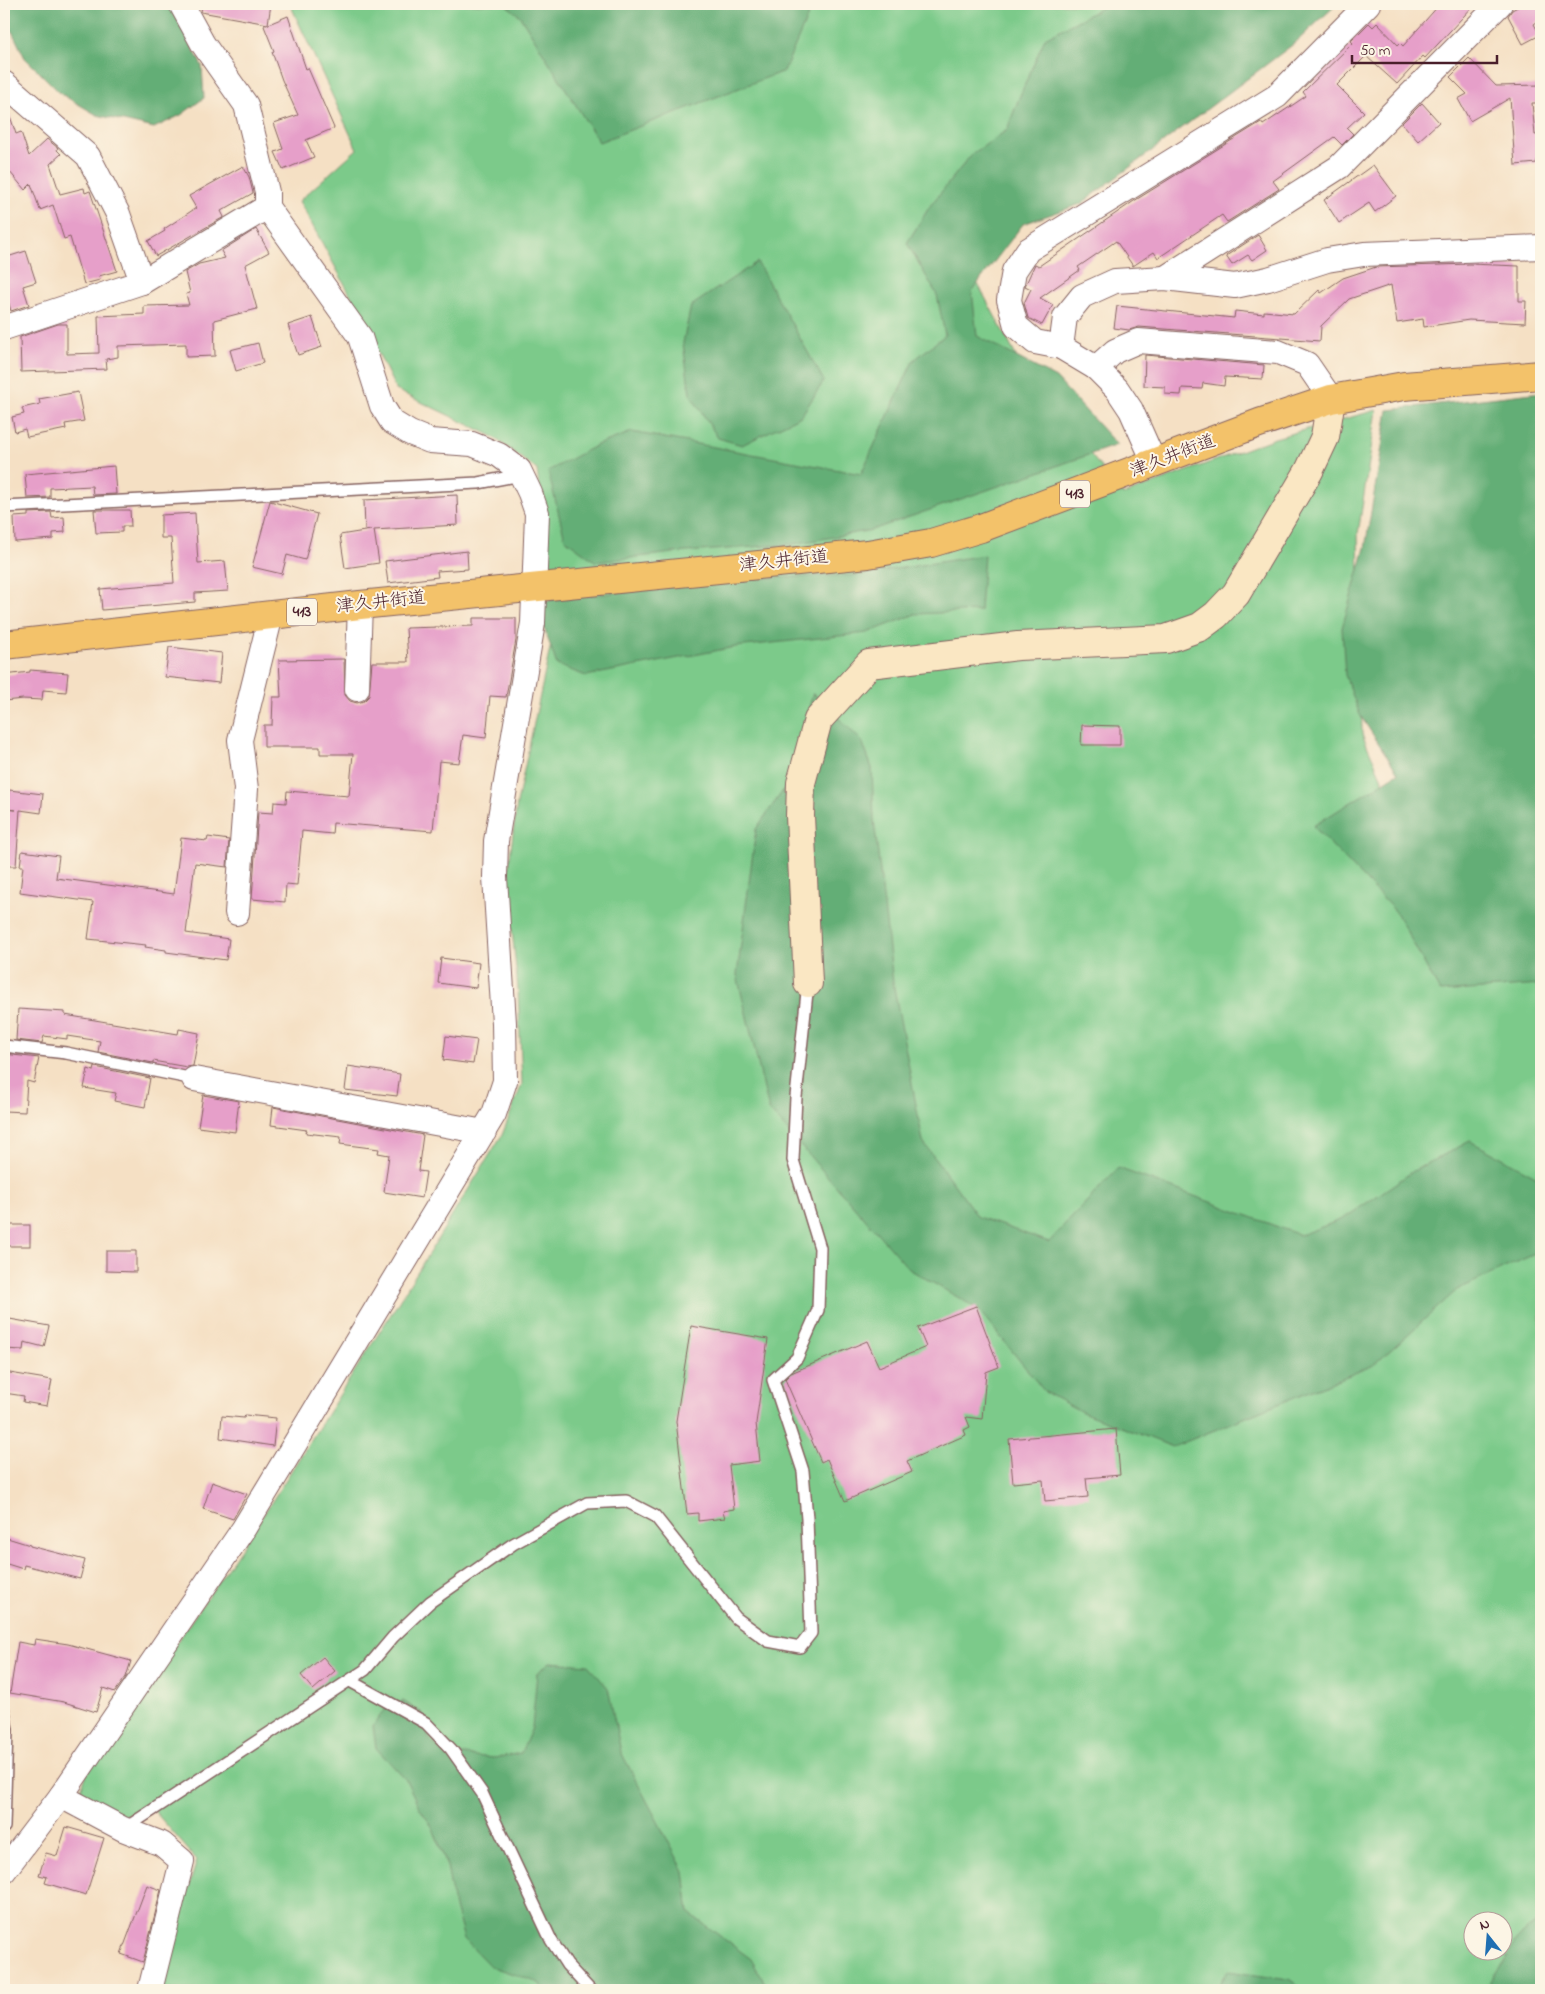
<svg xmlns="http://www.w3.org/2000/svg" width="1545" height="1994" viewBox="0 0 1545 1994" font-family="'Indie Flower','Klee One',sans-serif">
<rect width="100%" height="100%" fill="#fcf5e5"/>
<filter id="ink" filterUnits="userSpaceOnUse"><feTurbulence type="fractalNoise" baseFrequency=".02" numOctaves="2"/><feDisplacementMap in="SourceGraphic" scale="10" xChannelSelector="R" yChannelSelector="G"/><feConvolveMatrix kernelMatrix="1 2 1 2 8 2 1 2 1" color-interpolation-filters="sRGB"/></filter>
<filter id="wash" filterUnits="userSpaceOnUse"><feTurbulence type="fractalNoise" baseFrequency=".0096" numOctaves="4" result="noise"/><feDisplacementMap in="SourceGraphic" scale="20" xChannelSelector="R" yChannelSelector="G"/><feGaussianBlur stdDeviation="1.12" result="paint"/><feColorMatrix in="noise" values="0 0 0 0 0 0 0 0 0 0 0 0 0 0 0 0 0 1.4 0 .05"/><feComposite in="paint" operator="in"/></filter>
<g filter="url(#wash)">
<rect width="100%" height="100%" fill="#f5e0c4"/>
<path fill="#7bca8a" stroke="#62745a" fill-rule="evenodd" d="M290 4H1166L962 254 1024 371 1123 495 1275 438 1377 410 1358 534 1362 734 1427 881 1541 922V1990H160L168 1955 197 1860 149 1805 125 1816 79 1794 87 1773 253 1531 398 1303 502 1135 522 1084 518 989 507 880 517 803 555 625 537 470 492 436 396 390 349 292 299 201 357 149ZM1472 1922H1502V1952H1472Z"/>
<g fill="#64ae76" stroke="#576650">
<path d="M4 4H171L202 66 204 98 181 115 154 128 97 115 61 94 25 58 4 15Z"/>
<path d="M505 4H813L784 71 599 142 520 16Z"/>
<path d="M1109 4H1337L1295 43 1081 204 1023 224 972 291 977 336 1056 378 1117 445 872 530 794 544 673 553 596 562 565 539 548 471 597 445 632 432 861 474 913 361 945 335 937 295 907 243 930 206 971 155 1007 130 1019 98 1045 38Z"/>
<path d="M757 262 824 381 801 416 742 445 718 438 690 394 683 343 691 306Z"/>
<path d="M1541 392V985L1440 992 1396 912 1313 826 1398 773 1360 715 1345 675 1342 628 1365 548 1388 410Z"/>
<path d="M984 555 980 611 916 614 867 633 735 647 586 676 557 665 535 602 733 579 858 575Z"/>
<path d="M813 693 862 741 872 768 874 820 893 982 923 1142 978 1217 1049 1242 1118 1168 1300 1235 1343 1219 1415 1170 1470 1141 1541 1179V1251L1457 1290 1374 1365 1173 1447 1082 1412 1045 1392 978 1309 909 1269 769 1110 737 975 756 829 789 782Z"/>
<path d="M550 1662 588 1665 608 1688 621 1752 684 1871 689 1913 751 1959 769 1990H544L539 1983 490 1966 464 1939 453 1900 447 1866 433 1828 419 1807 406 1780 376 1748 373 1726 384 1710 403 1701 421 1712 429 1739 443 1753 494 1758 521 1753 532 1728 537 1673Z"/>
<path d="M1541 1919V1990H1486L1520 1936Z"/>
<path d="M1227 1971 1289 1980 1303 1990H1216Z"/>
</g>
<g id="blocks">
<g fill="#e69fc9">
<path d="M202 4H271L268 24 201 12Z"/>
<path d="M1440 4H1475L1425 58 1423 56 1397 84 1366 56 1337 85 1364 112 1347 128 1353 134 1342 145 1334 137 1273 181 1279 189 1227 222 1222 215 1158 258 1154 252 1133 266 1116 241 1078 267 1080 270 1040 298 1053 305 1042 325 1028 318 1024 303 1031 289 1025 286 1035 264 1039 266 1134 201 1261 122 1263 125 1306 96 1303 92 1353 43 1351 41 1369 23 1373 27 1377 23 1398 45 1400 43 1403 46Z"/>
<path d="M1523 4H1541V19L1534 24 1540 35 1523 44 1508 16 1512 10Z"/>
<path d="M288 16 306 69 308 68 334 128 306 140 314 157 283 170 275 152 283 149 274 123 298 115 282 80 272 52 274 51 264 26Z"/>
<path d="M1469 58 1496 86 1541 85V103H1532L1535 135 1541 134V160H1537V163L1515 165 1510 98 1470 121 1458 99 1467 94 1450 77Z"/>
<path d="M1422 103 1439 122 1418 141 1402 123Z"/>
<path d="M7 107 16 134 21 132 29 156 47 139 58 148 57 150 61 154 50 164 60 194 84 188 85 193 90 191 117 271 99 276 100 280 84 284 70 237 64 239 53 205 40 210 31 184 25 190 4 165V108Z"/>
<path d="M1373 165 1396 196 1375 212 1369 203 1339 223 1324 200Z"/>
<path d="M243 166 249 177 253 193 221 211 224 217 156 256 148 241 165 231 164 229 196 208 189 196Z"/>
<path d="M256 229 269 252 245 265 257 309 214 320 215 356 186 357V344L118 346V357L106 359 107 369 21 372 20 337 58 324H67V354L99 353 98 316 144 314V306L189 305 186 294 190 293 185 272 199 264 225 258 221 251Z"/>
<path d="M1258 235 1267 250 1252 260 1248 255 1232 265 1226 256Z"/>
<path d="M26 251 36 282 23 286 29 305 11 311 4 287V258Z"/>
<path d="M1470 264 1519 266V301H1526L1525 323 1469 320 1424 327 1423 319 1397 323 1391 285 1349 299 1321 326 1320 341 1139 327 1129 330 1114 328 1117 306 1234 318 1235 311 1264 314V311L1294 314 1319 290 1321 293 1343 278 1376 267Z"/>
<path d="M312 317 322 347 298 355 288 325Z"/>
<path d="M258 343 263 363 236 371 230 350Z"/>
<path d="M1145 355 1264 365 1263 379 1225 377 1224 386 1203 383 1202 389 1182 388 1181 395 1165 394V387L1144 386Z"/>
<path d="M78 392 84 421 65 424 66 429 27 437 25 429 15 432 12 417 24 414 22 408 40 404 39 399Z"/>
<path d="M114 466 116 494 93 495 92 486 50 488V497L27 498 25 474Z"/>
<path d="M457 495 458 525 374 530 379 563 345 568 340 535 371 530H365L364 500Z"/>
<path d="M270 501 317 514 305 560 287 555 282 574 252 567Z"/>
<path d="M94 510H130L131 526H122V532L96 533Z"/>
<path d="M51 512 52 518 64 517 65 532 53 533V539L15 542 14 517 28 516V513Z"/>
<path d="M195 513 198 563 225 561 228 591 195 593V602L102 610 100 589 174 583 171 538H161V515Z"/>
<path d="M467 551 468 569 437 571 438 577 388 583 385 561Z"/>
<path d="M473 618H516V640L506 697 490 696 486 738 463 735 459 763 439 761 433 831 333 823 332 834 302 831 297 885 286 884 285 902 252 899 258 812 273 813 274 802 286 803 287 791 349 796 353 754H320V747H264V725H272L273 697H281L279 660 344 659 345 695 350 701 357 703 364 701 369 696 372 662H408L406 628 473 626Z"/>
<path d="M169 647 222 653 219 683 165 677Z"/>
<path d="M30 670 68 673 66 692 43 690 42 700 23 699 4 701V675L30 672Z"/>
<path d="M1082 725 1120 726V745H1081Z"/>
<path d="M9 790 43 794 41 813 20 810 16 866H4V809L16 810 7 809Z"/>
<path d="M208 837 229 840 227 867 195 863 186 933 229 939 226 960 166 952V950L145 947 146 945 88 939 93 902 20 892 23 866H20L22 851 59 856 56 878 174 894 181 838 207 841Z"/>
<path d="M441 958 479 963 476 988 438 983Z"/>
<path d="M18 1009 65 1012V1015L178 1034 179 1029 199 1033 193 1066 187 1067 153 1061V1063L98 1052 100 1041 67 1036V1039L44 1036 42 1043 16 1040Z"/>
<path d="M446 1036 477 1040 473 1064 443 1060Z"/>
<path d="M4 1054 39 1058 34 1083 27 1081 25 1112 4 1111Z"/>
<path d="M348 1066 400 1074 397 1096 345 1090Z"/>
<path d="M95 1067 150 1078 145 1107 114 1101 116 1093 84 1088 88 1069 94 1071Z"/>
<path d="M203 1095 239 1101 235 1132 198 1127Z"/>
<path d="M273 1107 423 1135 418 1171 426 1172 422 1198 384 1192 389 1155 378 1153 379 1149 340 1144 341 1137 306 1133 307 1130 271 1125Z"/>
<rect x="4" y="1225" width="26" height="21"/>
<path d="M106 1251H136V1272L106 1271Z"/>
<path d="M976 1306 999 1367 986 1372 982 1419 966 1417 970 1427 964 1430 966 1435 907 1461 912 1472 845 1501 827 1459 821 1462 785 1379 791 1373 867 1341 879 1367 926 1347 918 1328Z"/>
<path d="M4 1318 49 1326 44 1347 24 1342 23 1350 4 1349Z"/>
<path d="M691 1326 768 1339 756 1423 760 1461 729 1465 734 1509 723 1511 725 1518 698 1521V1513L687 1514 676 1421Z"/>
<path d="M4 1372 52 1380 47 1406 23 1402 24 1396 4 1393Z"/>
<path d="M245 1415 276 1418 273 1446 220 1438 222 1416 244 1418Z"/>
<path d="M1116 1429 1120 1475 1086 1478 1088 1497 1045 1501 1043 1480 1013 1483 1009 1439Z"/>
<path d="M212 1482 247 1494 233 1519 203 1509Z"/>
<path d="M4 1537 30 1545V1546L85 1560 80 1579 24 1565 23 1569 4 1563Z"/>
<path d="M35 1639 68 1644 131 1661 126 1677 115 1692 103 1688 96 1712 64 1702 10 1693 18 1642 34 1645Z"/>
<path d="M323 1657 335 1671 313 1690 301 1675Z"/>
<path d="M66 1827 104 1838 86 1895 45 1883 47 1877 39 1875 46 1853 57 1856Z"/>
<path d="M147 1885 161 1890 143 1962 121 1954Z"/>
</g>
</g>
</g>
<g filter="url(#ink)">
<use href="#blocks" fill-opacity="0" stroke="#866361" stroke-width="1"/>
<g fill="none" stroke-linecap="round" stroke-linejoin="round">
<defs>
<g id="lane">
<path d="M4 507 478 483 521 475"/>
<path d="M4 1046 66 1053 194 1079"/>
<path d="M350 1681 426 1723 451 1749 482 1793 551 1940 567 1965 590 1990"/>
<path d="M4 1712 7 1730 4 1827"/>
<path d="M124 1829 365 1670 393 1637 430 1602 513 1544 587 1503 626 1501 655 1516 736 1618 768 1641 800 1647 811 1633 807 1519 803 1471 773 1380 797 1358 818 1310 820 1248 793 1160 796 1097 808 983"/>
</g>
<g id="street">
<path d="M4 83 88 156 118 214 142 282"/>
<path d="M1165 278 1339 167 1500 4"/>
<path d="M4 328 142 282 267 207V192L246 105 203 44 181 4"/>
<path d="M1061 347 1065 317 1082 296 1115 281 1165 278 1235 286 1268 279 1327 260 1364 254 1541 247"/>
<path d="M1096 368 1115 351 1138 341 1278 352 1307 364 1331 399"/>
<path d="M1155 464 1131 410 1117 389 1096 368 1061 347 1035 342 1016 326 1009 300 1014 271 1028 250 1277 96 1368 4"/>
<path d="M357 689 360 605"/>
<path d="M237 913 246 789 240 740 271 615"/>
<path d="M194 1079 484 1132"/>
<path d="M61 1796 123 1829 162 1844 182 1861 150 1990"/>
<path d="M4 1871 61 1796 244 1528 494 1114 505 1081 504 1023 495 877 496 841 533 623 537 513 530 493 519 470 499 455 472 444 430 441 410 433 392 422 382 406 360 337 267 207"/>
</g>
<path id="secondary" d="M808 983 800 816 801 783 818 720 869 664 1018 646 1166 639 1200 627 1216 615 1236 594 1309 471 1325 437 1331 399"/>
<path id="highway" d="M4 645 360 605 868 554 931 543 981 528 1259 423 1331 399 1404 386 1541 375"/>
</defs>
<use href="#lane" stroke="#866361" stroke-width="14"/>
<use href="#street" stroke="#866361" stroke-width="26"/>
<use href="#secondary" stroke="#866361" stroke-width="30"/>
<use href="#highway" stroke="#866361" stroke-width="30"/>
<use href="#lane" stroke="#fff" stroke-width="11"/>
<use href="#street" stroke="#fff" stroke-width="24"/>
<use href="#secondary" stroke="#fae7c3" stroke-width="28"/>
<use href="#highway" stroke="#f3c26a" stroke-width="28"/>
</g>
</g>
<g text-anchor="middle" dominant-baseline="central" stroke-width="4" stroke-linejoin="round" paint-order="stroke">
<g fill="#fcf5e5" stroke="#7f5f63" stroke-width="1">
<rect x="1060" y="480.5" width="30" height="27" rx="4"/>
<rect x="287" y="598.5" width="30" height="27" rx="4"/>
</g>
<g font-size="16" font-weight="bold" fill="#4a1f2b">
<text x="1075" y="494">413</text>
<text x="302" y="612">413</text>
</g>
<g font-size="18" fill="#4a1f2b" stroke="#fcf5e5">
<text transform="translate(1173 457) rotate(-21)">津久井街道</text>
<text transform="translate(784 562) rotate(-6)">津久井街道</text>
<text transform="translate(381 603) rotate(-6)">津久井街道</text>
</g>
</g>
<rect width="1545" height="1994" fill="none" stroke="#fcf5e5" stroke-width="20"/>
<g transform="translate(1488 1936) rotate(343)"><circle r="24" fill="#fcf5e5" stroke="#b59f9b"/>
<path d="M0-4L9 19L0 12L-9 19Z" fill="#1f6fb2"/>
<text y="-8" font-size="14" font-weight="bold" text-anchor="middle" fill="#4a1f2b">N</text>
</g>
<path d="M1352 55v8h145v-8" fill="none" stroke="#4a1f2b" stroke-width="2.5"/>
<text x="1360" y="55" font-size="15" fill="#4a1f2b" stroke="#fcf5e5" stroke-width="4" paint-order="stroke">50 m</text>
</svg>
